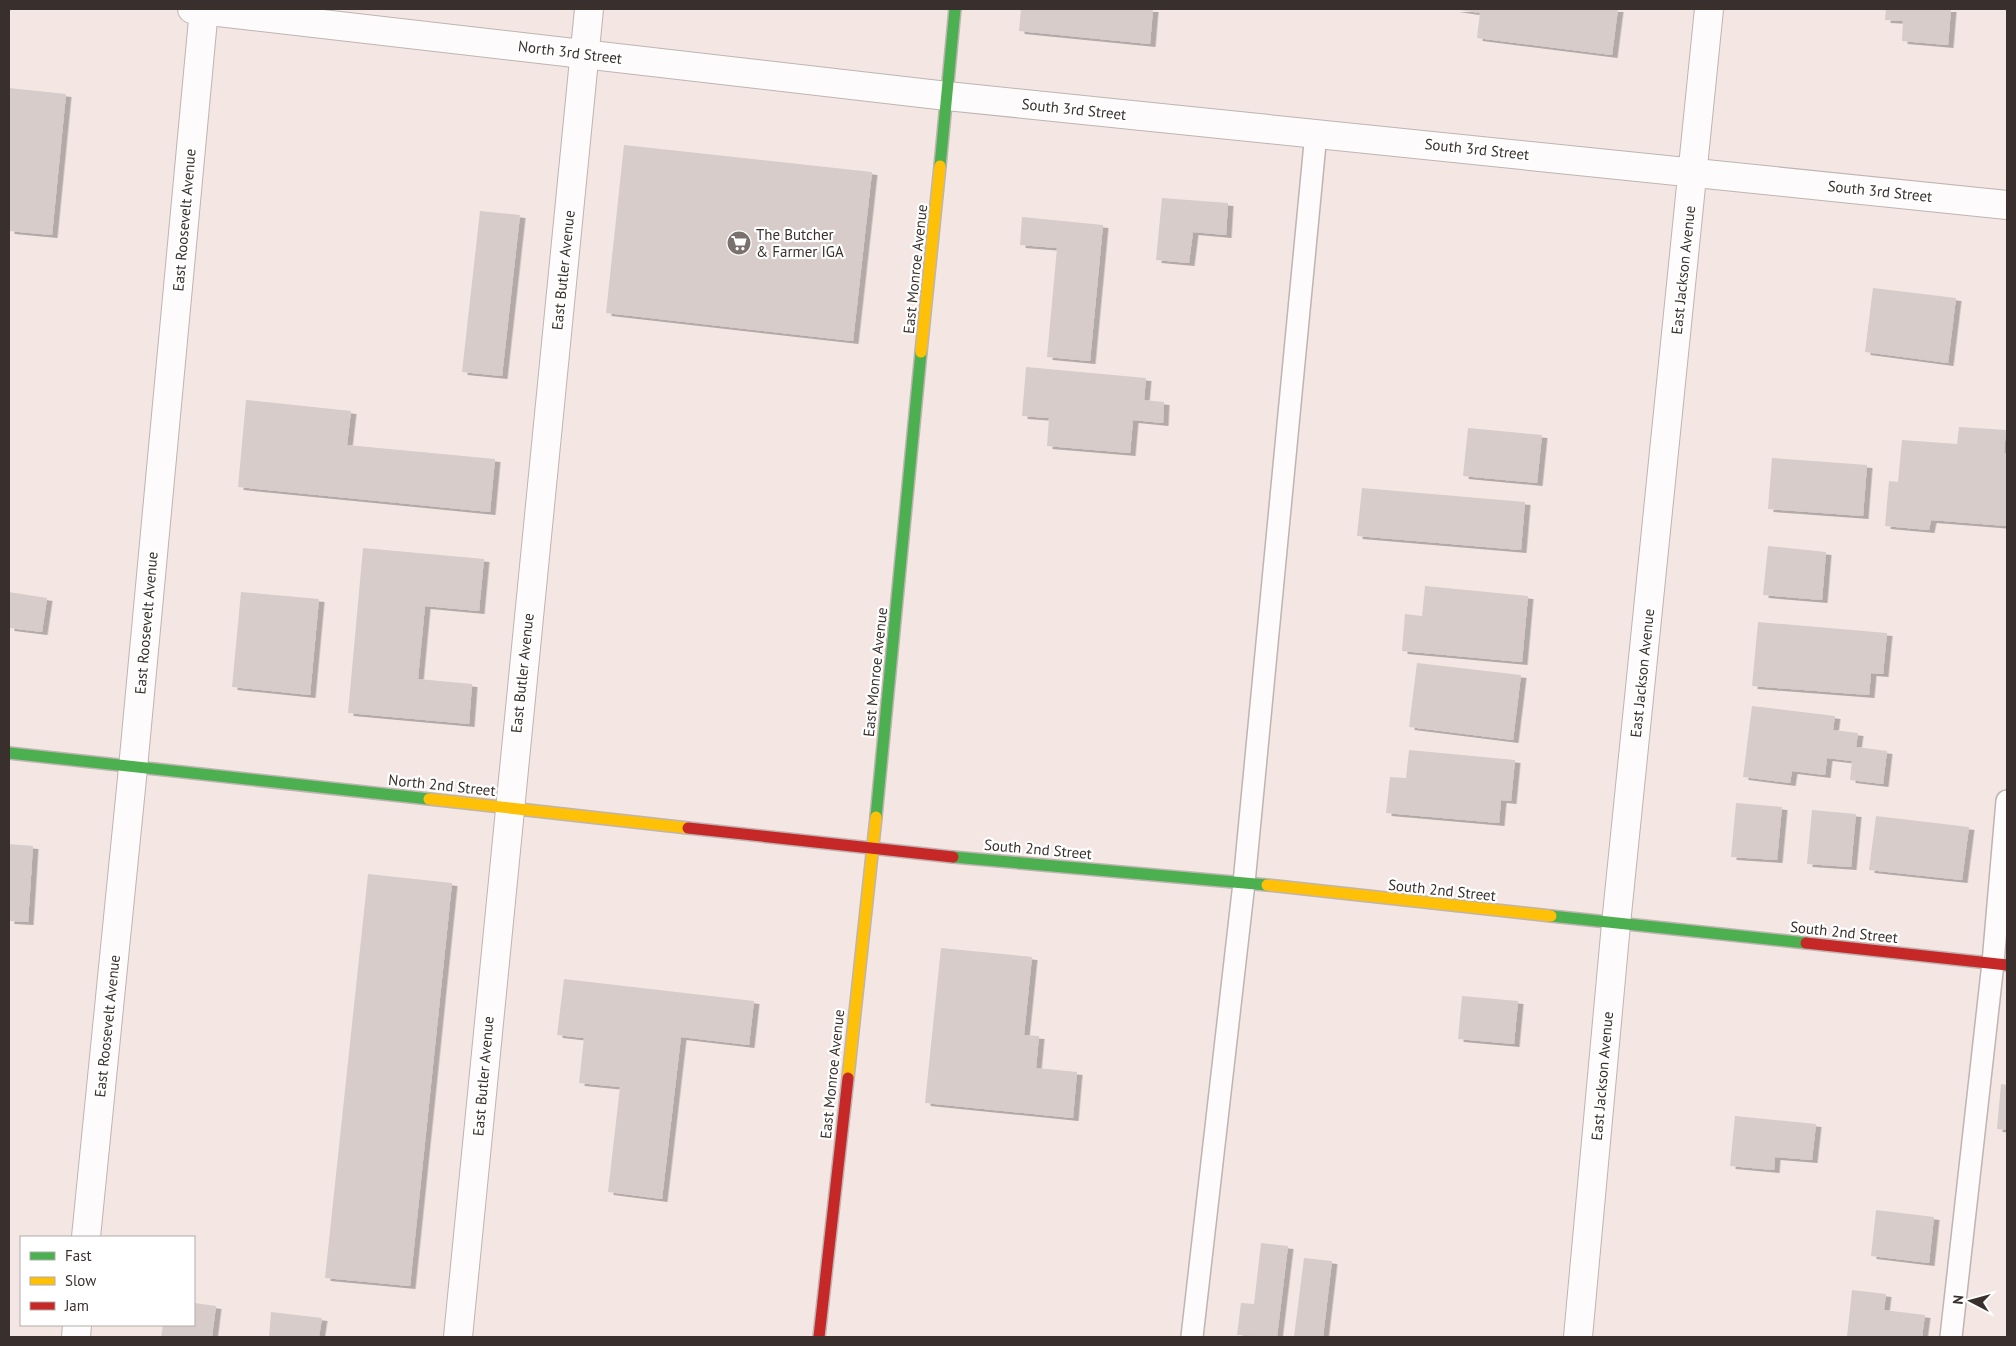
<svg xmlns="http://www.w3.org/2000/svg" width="2016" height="1346" viewBox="0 0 2016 1346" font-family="'PT Sans',sans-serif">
<defs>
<filter id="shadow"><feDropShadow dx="5.5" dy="3" stdDeviation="0" flood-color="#0004"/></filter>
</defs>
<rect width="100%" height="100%" fill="#f4e6e3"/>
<g fill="#d7ccc9" filter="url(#shadow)">
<path d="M1021 9H1153L1150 44 1019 31Z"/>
<path d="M1454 9H1618L1612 55 1477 38 1480 13Z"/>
<path d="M1886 9H1951L1948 45 1902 41 1903 21 1885 20Z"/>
<path d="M9 88 66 94 52 235 9 231Z"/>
<path d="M624 145 872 172 853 341 606 313Z"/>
<path d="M1162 198 1228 203 1226 235 1193 232 1189 263 1156 260Z"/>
<path d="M480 211 520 215 502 376 462 372Z"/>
<path d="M1022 217 1103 225 1090 361 1047 357 1057 248 1020 245Z"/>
<path d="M1873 288 1956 298 1948 363 1865 352Z"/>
<path d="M1026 367 1146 378 1144 400 1164 402 1163 423 1133 420 1130 453 1047 446 1049 418 1022 416Z"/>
<path d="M246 400 351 411 347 445 495 459 490 512 238 487Z"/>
<path d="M1959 427 2006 430 2004 453H2007V526L1931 520 1929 530 1885 526 1889 481 1898 482 1902 440 1957 444Z"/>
<path d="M1468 428 1542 435 1537 483 1463 476Z"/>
<path d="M1772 458 1867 465 1863 516 1768 509Z"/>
<path d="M1362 488 1525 502 1521 550 1357 536Z"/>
<path d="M1768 546 1826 552 1822 600 1763 595Z"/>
<path d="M363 548 484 559 479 611 425 606 418 679 472 684 469 724 348 713Z"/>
<path d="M1425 586 1528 596 1522 662 1402 651 1405 614 1422 616Z"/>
<path d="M9 592 47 598 42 632 9 628Z"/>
<path d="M241 592 319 599 310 695 232 687Z"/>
<path d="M1758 622 1887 633 1883 674 1871 673 1869 695 1752 686Z"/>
<path d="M1417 663 1521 675 1513 740 1409 727Z"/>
<path d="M1752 706 1835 716 1833 730 1858 733 1856 747 1887 751 1883 784 1850 780 1852 761 1827 758 1825 775 1792 771 1790 783 1743 777Z"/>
<path d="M1409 750 1515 760 1511 801 1501 800 1499 823 1386 813 1390 777 1406 778Z"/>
<path d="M1736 803 1782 807 1777 860 1731 857Z"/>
<path d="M1812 810 1856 814 1851 867 1807 864Z"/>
<path d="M1876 816 1969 827 1962 880 1869 870Z"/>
<path d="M9 844 33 846 28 922 9 921Z"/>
<path d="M368 874 452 883 410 1286 325 1278Z"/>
<path d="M941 948 1032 957 1024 1035 1039 1036 1036 1068 1077 1072 1073 1118 925 1103Z"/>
<path d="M564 979 754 1001 749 1045 681 1037 662 1199 608 1192 620 1087 579 1083 584 1038 557 1035Z"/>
<path d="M1462 996 1518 1001 1514 1044 1458 1039Z"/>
<path d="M2001 1084 2007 1085V1130L1997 1129Z"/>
<path d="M1735 1116 1816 1124 1812 1160 1775 1157 1774 1170 1730 1166Z"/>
<path d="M1876 1210 1934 1217 1929 1263 1871 1256Z"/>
<path d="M1261 1243 1288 1246 1277 1337 1237 1335 1241 1303 1254 1304Z"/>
<path d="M1304 1258 1332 1261 1323 1337H1294Z"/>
<path d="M1852 1290 1886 1294 1884 1310 1925 1315 1922 1337H1847Z"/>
<path d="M194 1303 216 1306 212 1337H161L163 1325H194Z"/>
<path d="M271 1312 322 1318 319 1337H269Z"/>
</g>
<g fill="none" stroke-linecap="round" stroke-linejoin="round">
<defs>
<g id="lane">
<path d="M1192 1337 1244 883 1316 133"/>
<path d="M1951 1337 1993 963 2007 801"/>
</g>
<g id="street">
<path d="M192 9 947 96 2007 205"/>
<path d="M86 1237 133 768 204 9"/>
<path d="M76 1337 77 1325"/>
<path d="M458 1337 589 9"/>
<path d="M1578 1337 1616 924 1709 9"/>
</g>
<g id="fast">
<path d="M940 166 955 9"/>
<path d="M9 753 429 799"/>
<path d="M876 817 921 352"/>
<path d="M953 857 1267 885"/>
<path d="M1551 916 1806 943"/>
</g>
<g id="slow">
<path d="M921 352 940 166"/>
<path d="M429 799 688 828"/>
<path d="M1267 885 1551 916"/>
<path d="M848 1078 876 817"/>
</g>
<g id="jam">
<path d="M688 828 953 857"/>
<path d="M1806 943 2007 965"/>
<path d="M819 1337 848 1078"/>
</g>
</defs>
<use href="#lane" stroke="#beb4b2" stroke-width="24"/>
<use href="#street" stroke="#beb4b2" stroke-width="30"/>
<use href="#fast" stroke="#beb4b2" stroke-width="14"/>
<use href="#slow" stroke="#beb4b2" stroke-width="14"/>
<use href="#jam" stroke="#beb4b2" stroke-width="14"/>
<use href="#lane" stroke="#fdfbfb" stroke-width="21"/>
<use href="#street" stroke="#fdfbfb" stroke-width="28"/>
<use href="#fast" stroke="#4caf50" stroke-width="11"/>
<use href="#slow" stroke="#ffc107" stroke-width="11"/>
<use href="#jam" stroke="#c62828" stroke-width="11"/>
</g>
<defs>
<symbol id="supermarket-disc" viewBox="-11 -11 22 22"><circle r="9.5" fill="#7a706d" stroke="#fff"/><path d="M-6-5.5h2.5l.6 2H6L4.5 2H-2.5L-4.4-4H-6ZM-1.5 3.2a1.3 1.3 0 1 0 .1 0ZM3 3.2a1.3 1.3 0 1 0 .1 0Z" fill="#fff"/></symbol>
</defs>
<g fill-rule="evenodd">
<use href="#supermarket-disc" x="725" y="229" width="28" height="28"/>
</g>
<g text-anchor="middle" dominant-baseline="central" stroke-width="4.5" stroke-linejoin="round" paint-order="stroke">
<g font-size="15" fill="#39302d" stroke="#fff">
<text transform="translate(570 52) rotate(7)">North 3rd Street</text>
<text transform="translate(1074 109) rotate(6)">South 3rd Street</text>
<text transform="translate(1477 149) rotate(6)">South 3rd Street</text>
<text transform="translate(1880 191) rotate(6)">South 3rd Street</text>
<text transform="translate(184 220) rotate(-85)">East Roosevelt Avenue</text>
<text transform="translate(915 269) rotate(-84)">East Monroe Avenue</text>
<text transform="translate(563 270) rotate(-84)">East Butler Avenue</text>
<text transform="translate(1683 270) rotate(-84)">East Jackson Avenue</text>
<text transform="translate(146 623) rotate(-85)">East Roosevelt Avenue</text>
<text transform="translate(875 672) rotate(-84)">East Monroe Avenue</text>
<text transform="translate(522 673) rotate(-84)">East Butler Avenue</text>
<text transform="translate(1642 673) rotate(-84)">East Jackson Avenue</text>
<text transform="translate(442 785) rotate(6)">North 2nd Street</text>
<text transform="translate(1038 849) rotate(5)">South 2nd Street</text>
<text transform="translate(1442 890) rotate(6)">South 2nd Street</text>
<text transform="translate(1844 932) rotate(6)">South 2nd Street</text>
<text transform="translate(107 1026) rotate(-84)">East Roosevelt Avenue</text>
<text transform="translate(832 1074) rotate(-84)">East Monroe Avenue</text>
<text transform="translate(483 1076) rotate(-85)">East Butler Avenue</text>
<text transform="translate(1602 1076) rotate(-85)">East Jackson Avenue</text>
</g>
<g font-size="15" fill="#39302d" stroke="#fff" text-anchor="start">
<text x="756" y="234">The Butcher<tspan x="756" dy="17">&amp; Farmer IGA</tspan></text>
</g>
</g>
<rect width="2016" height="1346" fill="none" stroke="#39302d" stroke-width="20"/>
<rect x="20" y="1236" width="175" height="90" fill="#ffffff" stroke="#b0acab"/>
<rect x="30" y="1252" width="25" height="8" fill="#4caf50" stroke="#b0acab"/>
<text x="65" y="1261" font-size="15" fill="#39302d">Fast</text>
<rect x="30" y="1277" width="25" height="8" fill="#ffc107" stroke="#b0acab"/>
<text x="65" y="1286" font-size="15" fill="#39302d">Slow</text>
<rect x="30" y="1302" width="25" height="8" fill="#c62828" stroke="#b0acab"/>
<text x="65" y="1311" font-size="15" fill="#39302d">Jam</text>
<g transform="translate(1971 1301) rotate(276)" stroke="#ffffff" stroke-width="4" paint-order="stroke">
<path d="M0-4L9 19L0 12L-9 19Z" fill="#39302d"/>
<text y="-8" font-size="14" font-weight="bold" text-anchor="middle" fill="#39302d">N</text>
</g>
</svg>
